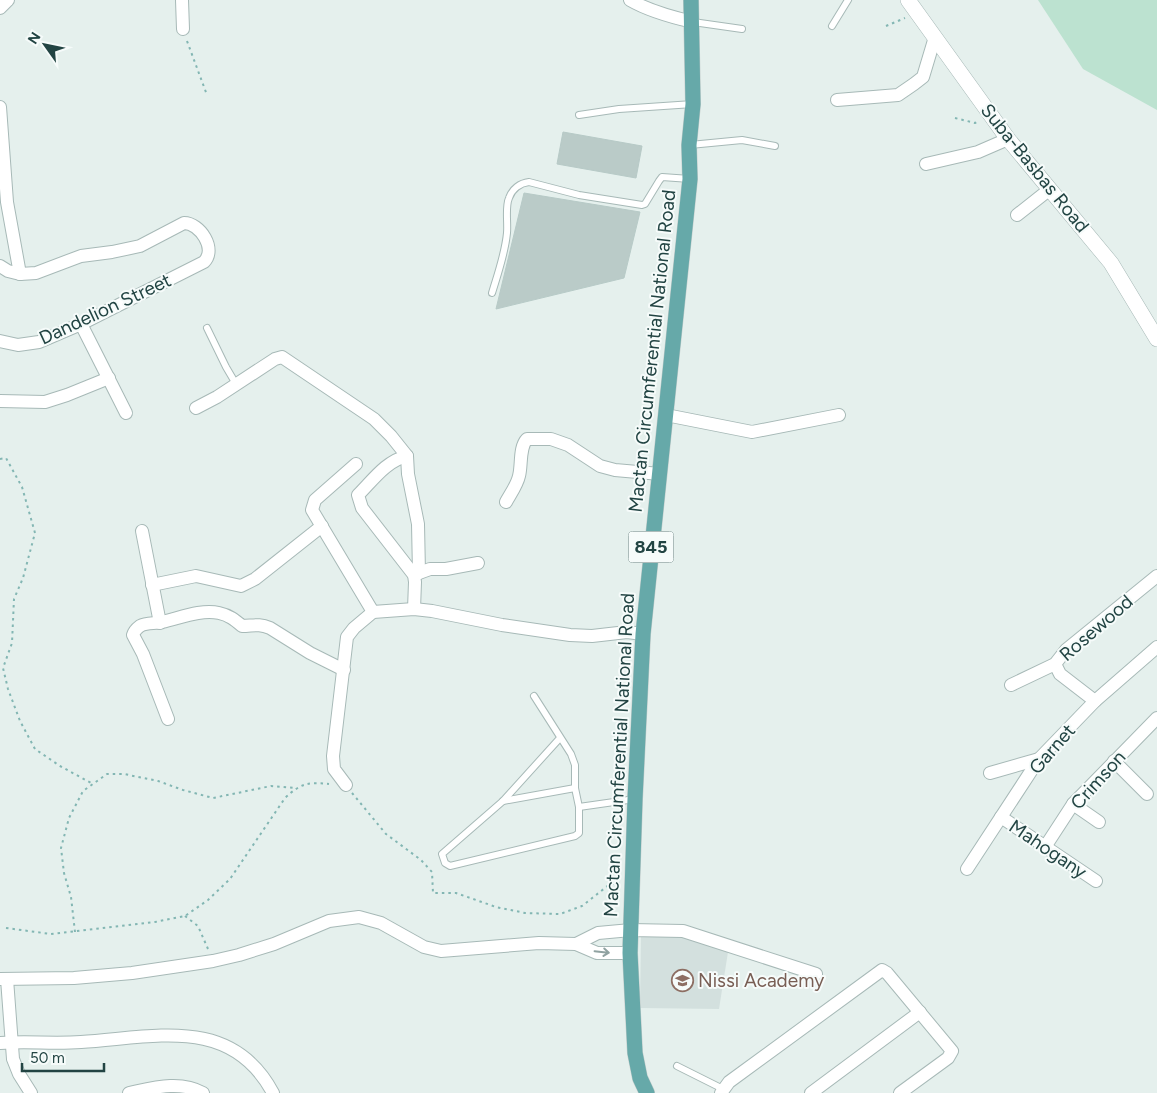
<svg xmlns="http://www.w3.org/2000/svg" width="1157" height="1093" viewBox="0 0 1157 1093" font-family="Figtree,sans-serif">
<rect width="100%" height="100%" fill="#e5f0ed"/>
<path fill="#d3e0de" d="M641 932 687 933 728 952 719 1009 640 1008Z"/>
<path fill="#bce2d0" d="M1038 0H1157V110L1083 69Z"/>
<g fill="#bacbc8" stroke="#b7cac7">
<path d="M563 132 642 146 636 178 557 164Z"/>
<path d="M524 193 640 212 624 278 496 309Z"/>
</g>
<g fill="none" stroke-linecap="round" stroke-linejoin="round">
<defs>
<g id="service">
<path d="M693 22 742 29"/>
<path d="M832 26 848 0"/>
<path d="M579 115 619 109 693 104"/>
<path d="M690 145 742 140 775 146"/>
<path d="M492 293C498 273 505 254 507 233 508 222 505 207 509 198 512 189 520 183 529 182L579 195 642 205 645 204 659 181 662 177 690 179"/>
<path d="M207 328 226 367 236 384"/>
<path d="M534 696 571 754 575 765V788L579 807V833L575 836 450 866 445 863 442 854 503 801 560 738"/>
<path d="M503 801 575 788"/>
<path d="M579 807 635 799"/>
<path d="M677 1066 723 1089"/>
</g>
<g id="minor">
<path d="M182 0 183 29"/>
<path d="M630 0C649 11 671 17 693 22"/>
<path d="M0 8 8 0"/>
<path d="M837 100 898 95 914 84 923 77 935 37"/>
<path d="M0 107 7 202 20 274 8 271 0 266"/>
<path d="M926 164 978 152 1008 139"/>
<path d="M1017 215 1050 189"/>
<path d="M81 324 126 413"/>
<path d="M0 341 18 345 39 342 81 324 204 262C217 249 200 223 184 223L140 246 112 252 81 256 36 273 20 274"/>
<path d="M0 401 45 402 67 395 109 378"/>
<path d="M196 408 217 397 275 359 282 357 374 419 391 436 407 456 408 474 418 524 419 573 414 575"/>
<path d="M666 415 752 432 839 415"/>
<path d="M407 456C386 461 373 480 358 495L362 508 414 575 415 582 414 609"/>
<path d="M356 464 315 500 312 510 373 612"/>
<path d="M506 502C511 493 517 485 519 476 522 465 519 447 527 439H551L568 445 600 466 615 470 660 474"/>
<path d="M142 531 160 623"/>
<path d="M419 573 430 569H446L478 563"/>
<path d="M152 585 196 576 241 586 255 579 322 526"/>
<path d="M1055 664 1060 674 1095 701"/>
<path d="M1011 685 1055 664 1066 650 1157 576"/>
<path d="M168 719 143 654 133 635C134 631 136 629 140 626 147 622 155 624 162 622 180 618 201 609 219 613 229 615 235 620 242 626 253 626 258 623 270 628L310 653 344 670"/>
<path d="M1114 761 1147 794"/>
<path d="M990 773 1039 759"/>
<path d="M346 785 334 769 333 756 347 637 354 628 373 612 414 609 432 611 502 625 570 635 592 636 627 632 643 634"/>
<path d="M1073 804 1099 822"/>
<path d="M1001 817 1096 881"/>
<path d="M1045 847 1073 804 1157 718"/>
<path d="M967 869 1039 759 1095 701 1157 647"/>
<path d="M576 944 598 933 631 930 683 931 816 974"/>
<path d="M0 979 74 978 132 973 213 961 239 955 274 944 329 921 359 917 381 923 424 947 441 951 539 943 576 944 597 953H630"/>
<path d="M7 979 13 1059 19 1074 31 1093"/>
<path d="M0 1043C27 1041 54 1044 81 1042 152 1038 231 1014 273 1093"/>
<path d="M129 1093C153 1088 180 1080 203 1093"/>
<path d="M721 1093 729 1082 882 970 887 973 952 1051 948 1058 900 1093"/>
<path d="M811 1093 920 1012"/>
</g>
<path id="tertiary" d="M908 0 1008 139 1111 263 1157 339"/>
<path id="primary" d="M647 1093 640 1078 635 1053 630 953 635 799 643 634 690 179 689 145 693 104 691 0"/>
</defs>
<use href="#service" stroke="#a7b9b7" stroke-width="8"/>
<use href="#minor" stroke="#a7b9b7" stroke-width="14"/>
<use href="#tertiary" stroke="#a7b9b7" stroke-width="16"/>
<use href="#primary" stroke="#c1cbca" stroke-width="16"/>
<g stroke="#83b6b3" stroke-width="2" stroke-dasharray="2.5 4" stroke-linecap="butt">
<path d="M886 26 905 18"/>
<path d="M187 41 207 95"/>
<path d="M955 118 975 123 979 121"/>
<path d="M0 459 6 458 22 487 35 533 23 578 14 599 12 643 3 668 8 689 20 721 35 749 60 766 93 784"/>
<path d="M352 793 386 834 421 860 432 872 433 893H456L496 907 525 913 560 914 582 906 610 884 620 883"/>
<path d="M185 916 198 926 208 949"/>
<path d="M6 928 51 934 155 922 185 916 208 900 230 879 285 798C301 783 308 782 329 784"/>
<path d="M75 932 71 897 64 873 61 848 69 818 83 791 107 774H124L158 781 183 790 213 798 271 786 296 788"/>
</g>
<use href="#service" stroke="#fff" stroke-width="6"/>
<use href="#minor" stroke="#fff" stroke-width="12"/>
<use href="#tertiary" stroke="#fff" stroke-width="15"/>
<use href="#primary" stroke="#66a9a9" stroke-width="15"/>
</g>
<defs><path id="oneway-shaft" d="M-6 0H5M1.5-3L5.5 0L1.5 3" fill="none" stroke-width="1.6" stroke-linecap="round" stroke-linejoin="round" transform="scale(1.25)"/></defs>
<use stroke="#90a2a1" href="#oneway-shaft" transform="translate(602 952) rotate(6)"/>
<defs>
<symbol id="school-ring" viewBox="-11 -11 22 22"><circle r="9.5" fill="#f6fbfa" stroke="#8d6e63" stroke-width="1.5"/><path d="M0-5L7-2L0 1L-7-2ZM-4 1L0 2.5L4 1V4Q0 6-4 4Z" fill="#8d6e63"/></symbol>
</defs>
<g fill-rule="evenodd">
<use href="#school-ring" x="670" y="968" width="25" height="25"/>
</g>
<g text-anchor="middle" dominant-baseline="central" stroke-width="4" stroke-linejoin="round" paint-order="stroke">
<rect fill="#f6fbfa" stroke="#627b7a" stroke-width="1" x="628.5" y="531.5" width="45" height="31" rx="4"/>
<g font-size="18" font-weight="bold" fill="#224443">
<text x="651" y="547">845</text>
</g>
<g font-size="19" fill="#224443" stroke="#f6fbfa">
<text transform="translate(1035 168) rotate(51)">Suba-Basbas Road</text>
<text transform="translate(105 309) rotate(-25)">Dandelion Street</text>
<text transform="translate(652 351) rotate(-84)">Mactan Circumferential National Road</text>
<text transform="translate(1096 628) rotate(-41)">Rosewood</text>
<text transform="translate(1052 749) rotate(-49)">Garnet</text>
<text transform="translate(619 755) rotate(-87)">Mactan Circumferential National Road</text>
<text transform="translate(1098 780) rotate(-48)">Crimson</text>
<text transform="translate(1048 849) rotate(34)">Mahogany</text>
</g>
<g font-size="19" fill="#785e54" stroke="#f6fbfa" text-anchor="start">
<text x="698" y="980">Nissi Academy</text>
</g>
</g>
<g transform="translate(45 45) rotate(303)" stroke="#f6fbfa" stroke-width="4" paint-order="stroke">
<path d="M0-4L9 19L0 12L-9 19Z" fill="#224443"/>
<text y="-8" font-size="14" font-weight="bold" text-anchor="middle" fill="#224443">N</text>
</g>
<path d="M22 1063v8h82v-8" fill="none" stroke="#224443" stroke-width="2.5"/>
<text x="30" y="1063" font-size="15" fill="#224443" stroke="#f6fbfa" stroke-width="4" paint-order="stroke">50 m</text>
</svg>
